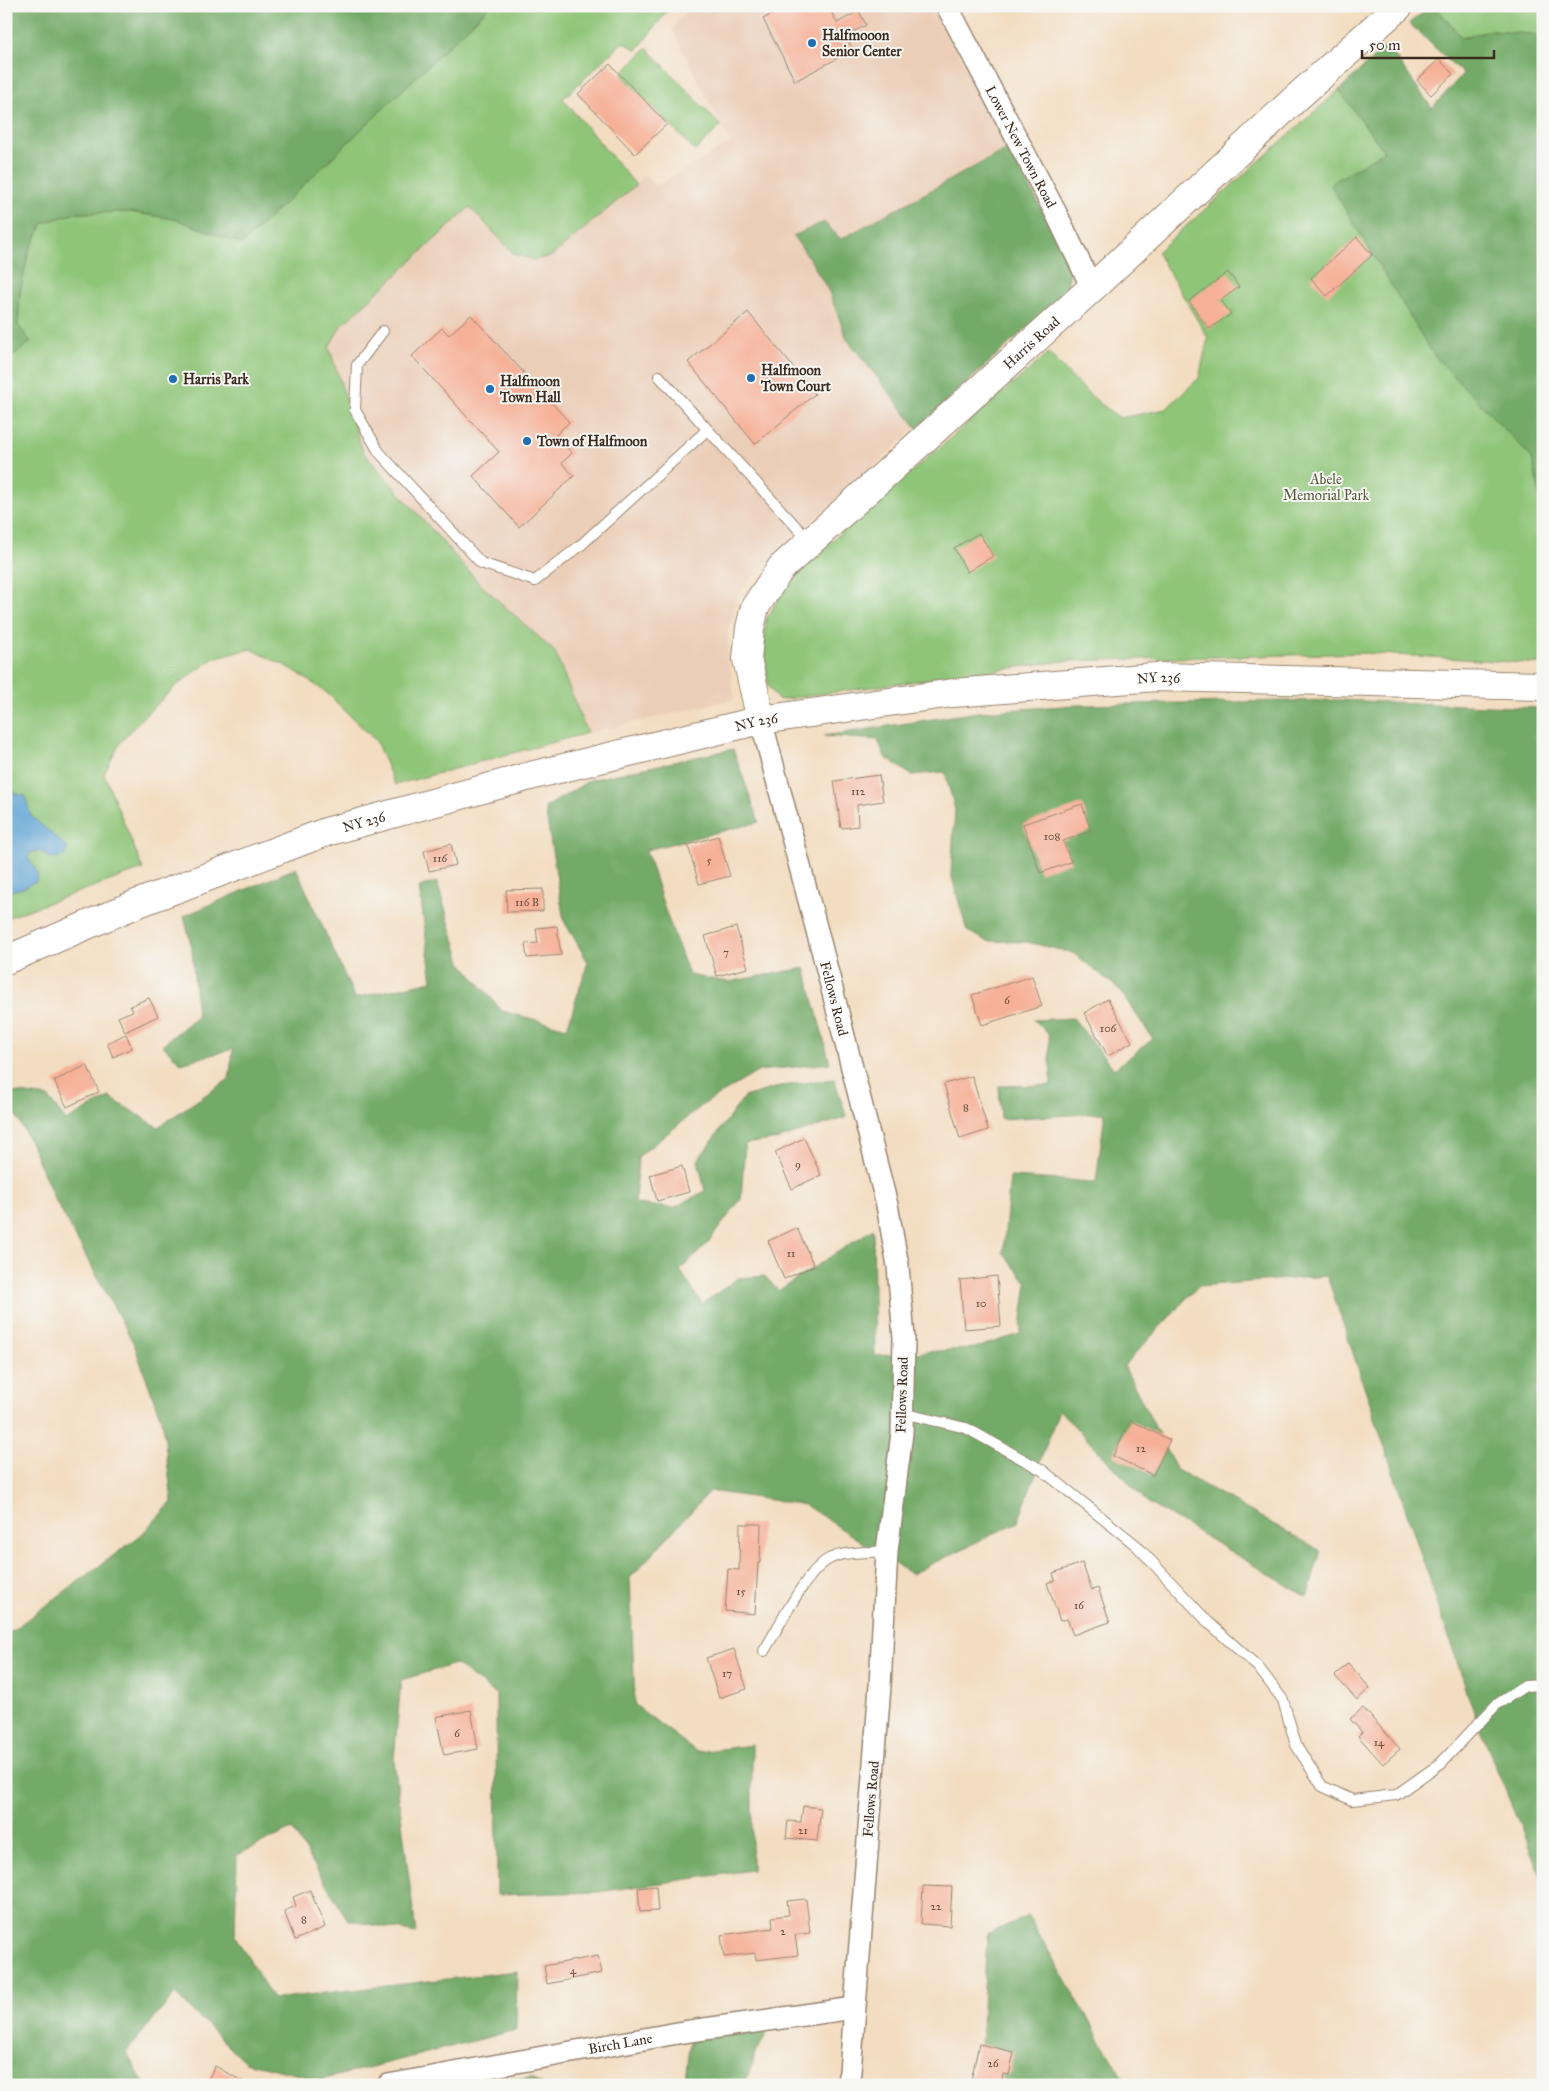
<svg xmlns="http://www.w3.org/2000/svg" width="1549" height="2091" viewBox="0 0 1549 2091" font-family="'IM FELL Great Primer',serif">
<rect width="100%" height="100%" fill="#f6f6f2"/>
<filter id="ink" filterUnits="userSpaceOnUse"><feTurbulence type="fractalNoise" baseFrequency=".02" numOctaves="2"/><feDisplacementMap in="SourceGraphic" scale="10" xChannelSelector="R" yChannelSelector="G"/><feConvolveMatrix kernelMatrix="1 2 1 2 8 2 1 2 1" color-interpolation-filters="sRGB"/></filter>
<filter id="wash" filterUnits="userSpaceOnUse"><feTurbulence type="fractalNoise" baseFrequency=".0096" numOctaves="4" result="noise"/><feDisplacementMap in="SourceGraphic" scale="20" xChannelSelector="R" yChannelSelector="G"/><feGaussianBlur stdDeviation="1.12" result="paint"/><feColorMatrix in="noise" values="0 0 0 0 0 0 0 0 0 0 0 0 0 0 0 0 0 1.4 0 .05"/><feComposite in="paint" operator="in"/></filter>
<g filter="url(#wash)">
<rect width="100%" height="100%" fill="#f3ddc1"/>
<path fill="#ebceb7" d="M690 6H934L1061 245 1070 271 1066 292 755 573 739 592 728 632 729 665 735 699 587 733 555 652 479 583 363 452 329 347 341 326 470 207 514 254 535 260 552 256 636 185 644 175 656 186 730 143 672 29Z"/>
<g fill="#8fc578" stroke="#65784b">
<path d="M490 6H671L637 50 623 42 563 99 636 185 552 256 535 260 514 254 470 207 341 326 329 347 363 452 479 583 555 652 587 733 395 785 376 741 327 693 292 669 251 649 214 658 176 686 140 720 120 743 104 774 143 869 6 918V361L30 342 18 325 20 292 29 251 43 223 76 213 130 212 175 219 242 244Z"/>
<path d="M1435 6H1543V35L1492 31 1461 37Z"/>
<path d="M647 48 721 126 695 151 621 74Z"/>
<path d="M1339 90 1384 151 1331 184 1433 354 1532 458 1543 510V664L1365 653 1063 661 778 700 768 685 764 639 766 620 792 575 1049 353C1071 378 1092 399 1120 418L1166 409 1199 378 1208 338 1157 252Z"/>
</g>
<g fill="#73aa68" stroke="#576a43">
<path d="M6 6H490L242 244 175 219 130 212 76 213 43 223 29 251 20 292 18 325 31 342 6 361Z"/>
<path d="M1432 6H1435L1461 37 1492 31 1543 35V510L1532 458 1433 354 1330 184 1384 151 1339 90 1387 45 1432 108 1463 74 1409 23Z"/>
<path d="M1009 148 1061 245 1070 271 1066 292 917 428 847 339 829 292 811 261 793 236 824 222 841 239Z"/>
<path d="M1339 700 1538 708 1543 716V1881L1478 1724 1327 1276 1198 1286 1124 1366 1177 1470 1321 1551 1307 1597 1147 1502 1059 1410 1018 1522 911 1574 805 1505 710 1491 630 1578 635 1705 697 1752 752 1745V1870L598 1892 497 1895 496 1694 455 1664 401 1680 394 1760 416 1933 348 1920 292 1829 237 1855 235 1936 273 1999 517 1971 516 2030 321 2080 245 2062 175 1994 126 2052 145 2085H6V1635L141 1535 172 1502 163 1425 134 1344 54 1198 32 1146 6 1095V1091L48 1097 66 1121 109 1097 158 1127 229 1079 233 1049 181 1063 162 1045 197 1017 192 949 184 916 296 868 355 998 432 981 419 887 437 882 461 962 502 1011 567 1028 588 962 564 921 545 808 590 780 733 749 759 822 646 850 665 910 689 975 728 982 805 968 830 1063 759 1071 704 1104 638 1157 635 1204 673 1208 705 1191 698 1160 744 1097 781 1086 834 1079 847 1117 779 1139 745 1144 741 1199 706 1245 680 1270 702 1304 738 1278 765 1276 778 1291 873 1229 875 1356 975 1348 1020 1334 1027 1283 1003 1253 1010 1177 1096 1182 1105 1113 1001 1119 999 1086 1051 1085 1049 1035 1034 1020 1073 1018 1114 1069 1153 1039 1118 988 1073 953 1027 942 987 941 967 931 951 874 955 810 945 772 911 775 885 757 878 740 824 736 978 712 1077 705Z"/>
<path d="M1028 1916 1127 2085H979L987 1934Z"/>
<path d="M768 2030 754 2058 745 2085H687L685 2078 690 2040Z"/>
<path d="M531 2077 542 2085H469V2084Z"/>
</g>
<path fill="#60a4d5" stroke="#4e677a" d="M6 779 10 780 15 794 25 795 31 816 68 848 64 856 52 859 40 851 31 852 28 858 38 873 36 881 23 888 11 891 6 890Z"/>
<g id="blocks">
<g fill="#f6b097">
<path d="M775 6H828L837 23 859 11 866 25 846 36 853 50 795 81 763 19 778 11Z"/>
<path d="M1439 59 1453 74 1431 95 1417 80Z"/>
<path d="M610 64 667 124 635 154 578 94Z"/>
<path d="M1357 237 1372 255 1327 296 1311 278Z"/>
<path d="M1228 272 1239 287 1221 300 1231 314 1209 329 1189 301Z"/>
<path d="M748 312 815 394 755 444 688 362Z"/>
<path d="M471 315 569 422 556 435 572 453 562 463 574 476 519 527 473 476 499 452 412 356 442 328 449 335Z"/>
<path d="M979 533 993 556 967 572 954 548Z"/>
<path d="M879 775 883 801 857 805 858 826 841 828 834 781Z"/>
<path d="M1082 804 1091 831 1063 841 1071 862 1040 873 1023 824Z"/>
<path d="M718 836 730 876 699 884 688 845Z"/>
<path d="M451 844 456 865 429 871 424 851Z"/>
<path d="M543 889V911L507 912 506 890Z"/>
<path d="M557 926 561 955 527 958 525 944 538 943 536 928Z"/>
<path d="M736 927 748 968 717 976 705 936Z"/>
<path d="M1032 976 1042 1006 982 1025 972 995Z"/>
<path d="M149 998 158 1016 125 1032 118 1017 133 1011 130 1006Z"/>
<path d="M1108 999 1132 1042 1108 1056 1084 1013Z"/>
<path d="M126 1034 132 1048 113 1057 107 1043Z"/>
<path d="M87 1065 99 1092 67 1107 54 1081Z"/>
<path d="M972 1076 988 1130 960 1139 944 1084Z"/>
<path d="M804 1138 821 1175 792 1189 775 1152Z"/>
<path d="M682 1166 689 1192 657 1201 650 1175Z"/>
<path d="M797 1228 814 1266 784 1279 768 1241Z"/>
<path d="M997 1276 1001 1326 964 1329 960 1280Z"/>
<path d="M1130 1420 1170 1440 1153 1475 1113 1456Z"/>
<path d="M740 1524H761L760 1563H758L755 1614 725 1611 728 1569 739 1570Z"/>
<path d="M1082 1563 1092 1590 1098 1588 1110 1622 1073 1635 1067 1619 1060 1621 1047 1583 1055 1580 1053 1573Z"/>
<path d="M734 1649 747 1689 719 1698 706 1658Z"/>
<path d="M1348 1663 1370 1688 1357 1700 1335 1676Z"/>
<path d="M1363 1708 1400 1749 1383 1764 1358 1736 1362 1732 1350 1719Z"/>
<path d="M471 1710 478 1749 444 1755 436 1717Z"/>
<path d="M803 1806 821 1808 817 1841 786 1838 788 1821 801 1822Z"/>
<path d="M656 1886 658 1911 640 1912 638 1888Z"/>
<path d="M923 1886 952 1887 950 1926 921 1924Z"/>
<path d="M310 1890 325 1927 295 1940 284 1911 296 1906 293 1897Z"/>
<path d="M806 1899 810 1933 795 1935 798 1955 756 1960 755 1953 724 1957 721 1935 773 1928 772 1917 789 1915 787 1901Z"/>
<path d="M598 1956 602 1973 547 1984 544 1966Z"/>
<path d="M979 2044 1014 2052 1009 2075 1003 2074 1001 2085H970Z"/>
<path d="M215 2066 249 2085H205Z"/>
</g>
</g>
</g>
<g filter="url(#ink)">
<use href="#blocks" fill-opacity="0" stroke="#978470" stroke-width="1"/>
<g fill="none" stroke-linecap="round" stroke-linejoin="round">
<defs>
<g id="lane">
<path d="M383 331 357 365 355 410 379 452 481 563 535 581 581 545 707 430"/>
<path d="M659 376 810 542"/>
<path d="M902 1413 966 1428 1042 1470 1136 1545 1208 1622 1258 1667 1283 1700 1296 1745 1322 1786 1352 1800 1396 1795 1441 1763 1496 1705 1525 1686 1543 1685"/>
<path d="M764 1651C779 1627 805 1572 829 1559 844 1551 869 1553 887 1551"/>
</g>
<g id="street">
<path id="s1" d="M947 6 1056 213 1092 288"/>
<path id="s2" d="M761 720 820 942 887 1205 898 1266 904 1338 902 1433 887 1551 880 1686 850 2072 847 2085"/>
<path id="s3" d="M388 2085 683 2032 854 2008"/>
</g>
<g id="secondary">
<path id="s4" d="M761 720 747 659 750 628 755 607 781 568 1092 288 1294 100 1399 6"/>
<path id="s5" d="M6 960 136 904 326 832 534 775 761 720 953 693 1156 677 1543 686"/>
</g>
</defs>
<use href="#lane" stroke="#978470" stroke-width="12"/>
<use href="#street" stroke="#978470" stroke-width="24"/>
<use href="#secondary" stroke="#978470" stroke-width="30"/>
<use href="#lane" stroke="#fff" stroke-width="10"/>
<use href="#street" stroke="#fff" stroke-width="21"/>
<use href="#secondary" stroke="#fff" stroke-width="28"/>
</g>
</g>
<g fill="#1f6fb2" stroke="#f6f6f2" stroke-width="2">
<circle cx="812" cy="43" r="5"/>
<circle cx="751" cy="378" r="5"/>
<circle cx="173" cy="379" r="5"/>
<circle cx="490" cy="389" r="5"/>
<circle cx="527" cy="441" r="5"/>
</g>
<g text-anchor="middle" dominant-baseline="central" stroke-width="4" stroke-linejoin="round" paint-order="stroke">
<g font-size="11" fill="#6a4c3c">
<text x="858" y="791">112</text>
<text x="1052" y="836">108</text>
<text x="440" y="858">116</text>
<text x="709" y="860">5</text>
<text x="527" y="902">116 B</text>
<text x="726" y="952">7</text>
<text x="1007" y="1000">6</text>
<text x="1108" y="1028">106</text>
<text x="966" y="1107">8</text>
<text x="798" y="1164">9</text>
<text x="791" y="1253">11</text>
<text x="981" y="1303">10</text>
<text x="1141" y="1448">12</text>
<text x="741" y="1591">15</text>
<text x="1079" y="1605">16</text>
<text x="727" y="1673">17</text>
<text x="457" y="1733">6</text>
<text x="1379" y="1742">14</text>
<text x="803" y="1830">21</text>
<text x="936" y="1906">22</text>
<text x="304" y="1919">8</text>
<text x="783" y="1931">2</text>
<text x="573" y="1970">4</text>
<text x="993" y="2063">26</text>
</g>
<g font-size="14" font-weight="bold" fill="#3b2a1e" stroke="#f6f6f2" text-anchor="start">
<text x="822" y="35">Halfmooon<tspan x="822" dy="16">Senior Center</tspan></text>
<text x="761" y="370">Halfmoon<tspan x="761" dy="16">Town Court</tspan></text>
<text x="183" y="379">Harris Park</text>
<text x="500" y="381">Halfmoon<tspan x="500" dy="16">Town Hall</tspan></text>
<text x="537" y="441">Town of Halfmoon</text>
</g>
<g font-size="14" fill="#3b2a1e" stroke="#f6f6f2">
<text stroke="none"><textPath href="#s1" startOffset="159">Lower New Town Road</textPath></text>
<text stroke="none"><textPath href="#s4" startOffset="499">Harris Road</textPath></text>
<text stroke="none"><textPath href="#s5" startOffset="1194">NY 236</textPath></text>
<text stroke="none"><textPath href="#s5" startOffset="789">NY 236</textPath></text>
<text stroke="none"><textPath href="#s5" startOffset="384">NY 236</textPath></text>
<text stroke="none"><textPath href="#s2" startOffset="288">Fellows Road</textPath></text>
<text transform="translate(902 1395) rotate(-88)">Fellows Road</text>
<text transform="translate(871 1799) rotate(-85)">Fellows Road</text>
<text stroke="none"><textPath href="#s3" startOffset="236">Birch Lane</textPath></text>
</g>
<g font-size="14" fill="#545839" stroke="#f6f6f2">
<text x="1326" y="479">Abele<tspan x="1326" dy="16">Memorial Park</tspan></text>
</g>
</g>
<rect width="1549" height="2091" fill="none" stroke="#f6f6f2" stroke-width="25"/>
<path d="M1362 50v8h132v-8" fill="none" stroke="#3b2a1e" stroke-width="2.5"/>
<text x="1369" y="50" font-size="15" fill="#3b2a1e" stroke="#f6f6f2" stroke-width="4" paint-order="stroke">50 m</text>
</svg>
